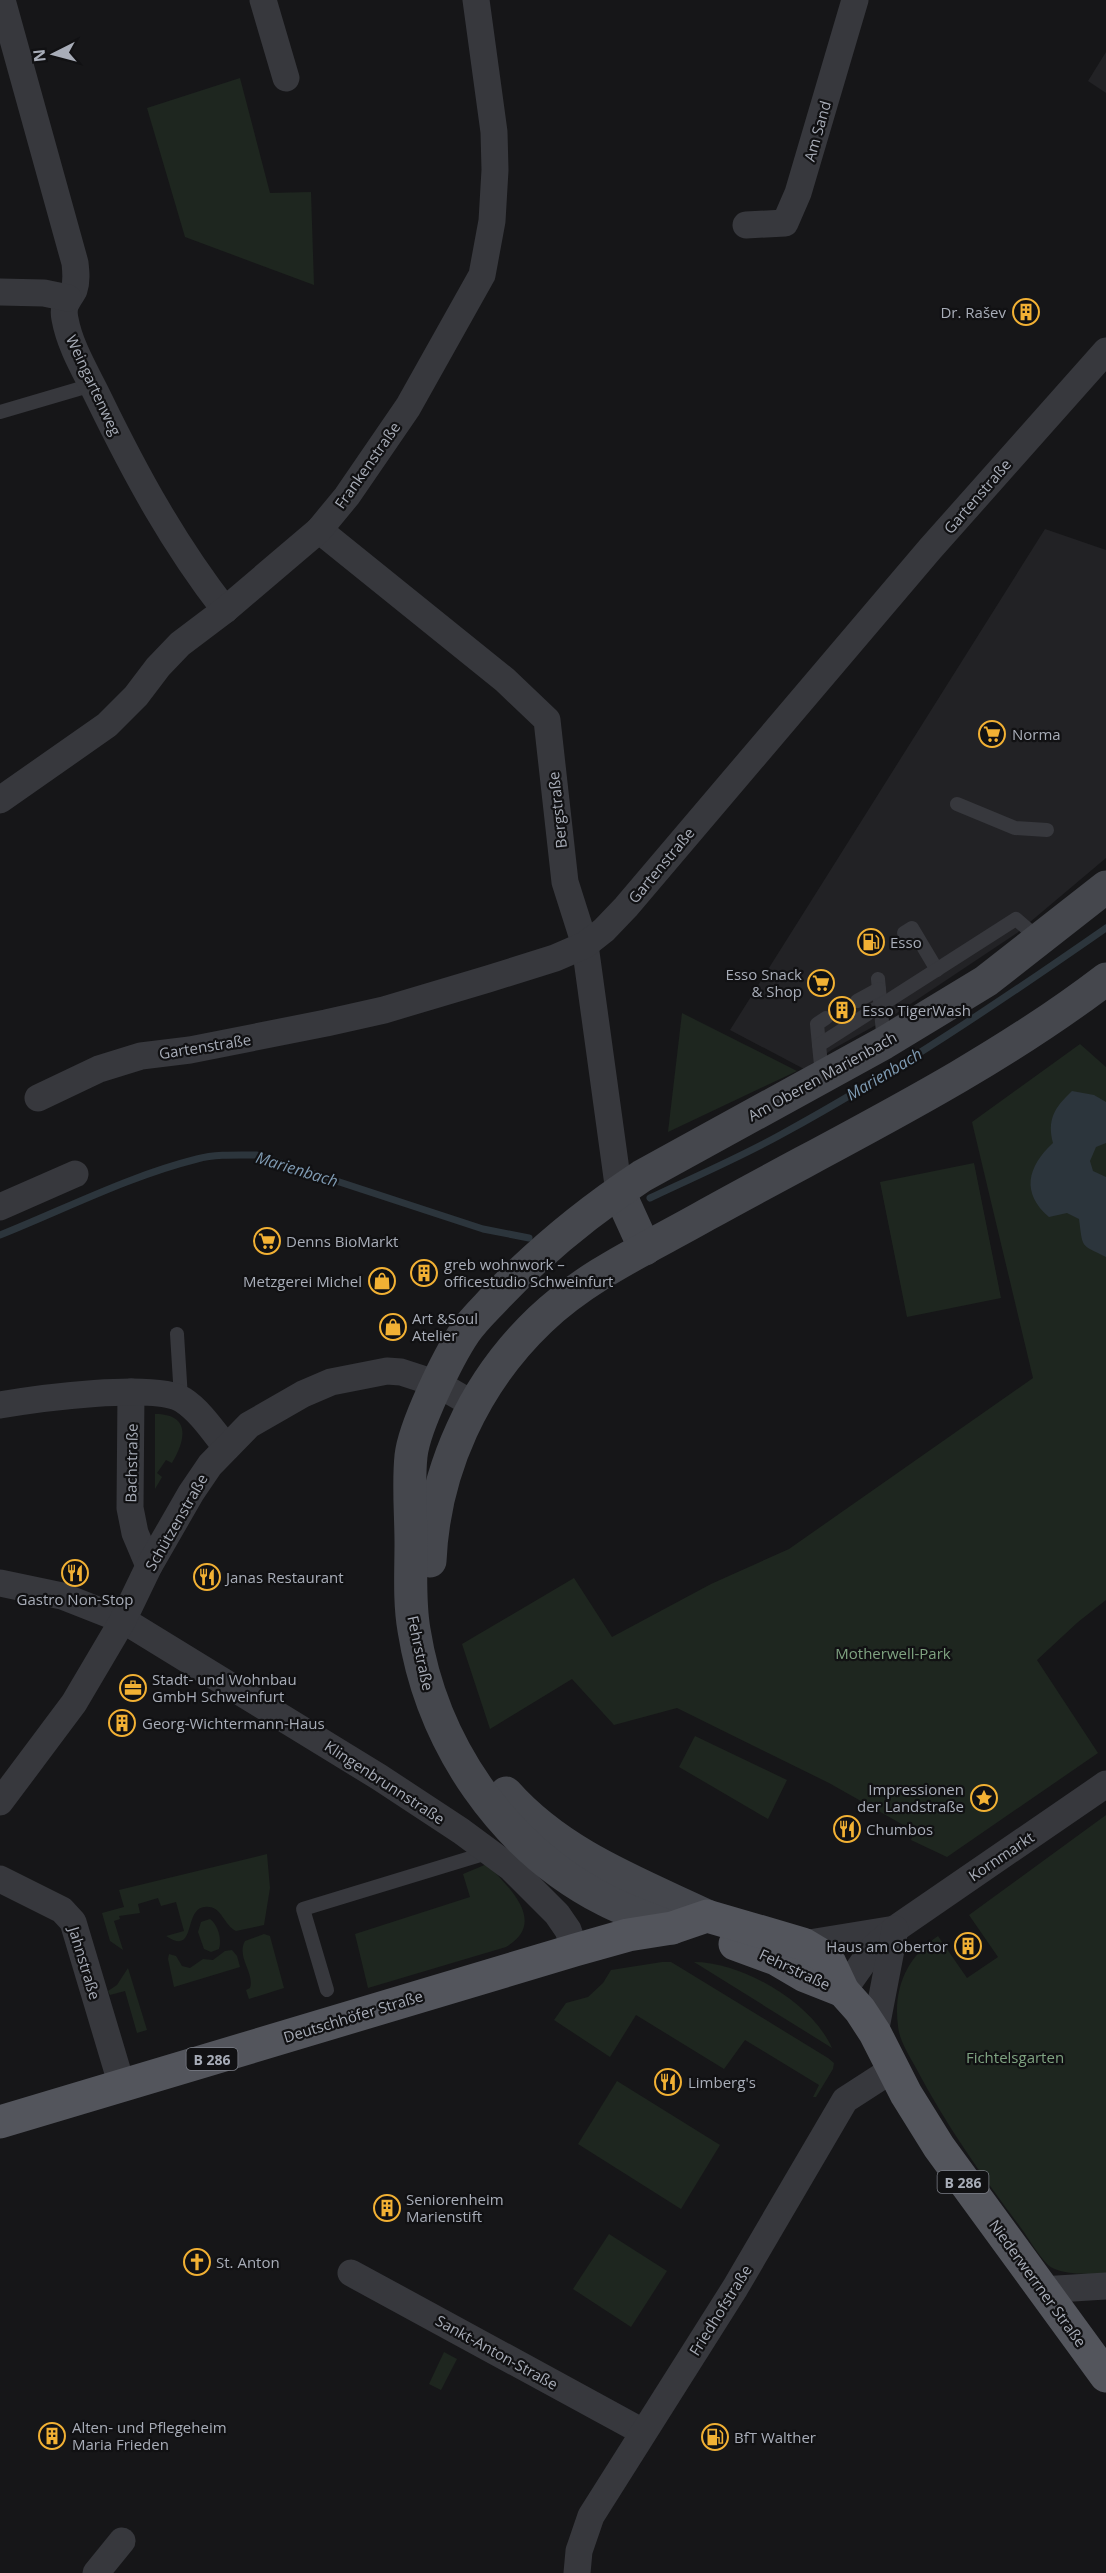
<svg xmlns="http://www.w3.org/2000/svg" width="1106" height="2573" viewBox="0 0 1106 2573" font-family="'Open Sans',sans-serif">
<rect width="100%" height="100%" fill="#161618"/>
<g fill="#222225">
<path d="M1106 52V93L1088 81Z"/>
<path d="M1045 529 1106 550V858L1017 933 894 1015 833 1049 804 1069 730 1030Z"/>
</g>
<g fill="#1e261f">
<path d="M240 78 270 193 311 192 314 285 185 237 147 108Z"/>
<path d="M682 1013 797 1071 668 1132Z"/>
<path d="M1080 1044 1106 1067V1600L1078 1622 1037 1660 1098 1753 947 1857 911 1840 914 1831 829 1783 677 1708 614 1725 572 1679 490 1729 462 1644 574 1578 612 1637 711 1584 789 1549 1033 1378 972 1122Z"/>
<path d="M974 1163 1001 1298 907 1317 880 1182Z"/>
<path d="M155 1414C191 1414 186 1440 172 1463L166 1460 157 1473 162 1477 155 1489Z"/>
<path d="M695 1736 787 1780 768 1819 679 1767Z"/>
<path d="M1106 1815V2275C1090 2273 1061 2276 1048 2265 1038 2255 1029 2239 1021 2228 983 2177 945 2124 916 2068 909 2055 899 2040 898 2026 893 1988 907 1957 938 1936L967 1978 998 1957 969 1915Z"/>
<path d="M267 1854 270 1888 264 1925 236 1931C224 1925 222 1908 209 1907 181 1903 199 1958 166 1936L184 1931 176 1902 161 1906 158 1898 138 1904 140 1913 119 1916 120 1919 114 1921 123 1950 110 1941 102 1913 124 1907 119 1890Z"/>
<path d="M487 1864C507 1886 549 1922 506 1947L368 1988 355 1934 470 1897 463 1874Z"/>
<path d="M210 1919C218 1925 222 1939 219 1949L211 1952 204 1949 198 1932 201 1922Z"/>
<path d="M264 1934 270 1936 271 1940 284 1988 249 1999 246 1990 250 1988C255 1973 236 1957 245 1941Z"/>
<path d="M232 1950 237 1956 240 1967 174 1987 168 1959 169 1954 176 1956 182 1966 190 1968 203 1959 213 1960 225 1951Z"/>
<path d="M662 1962H671L681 1968 828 2058 834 2063 833 2069 816 2097H813L819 2085 745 2040 724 2069 636 2015 610 2057 554 2020 566 2003 588 1997 603 1983 611 1970Z"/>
<path d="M694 1962C743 1962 812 2003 832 2048Z"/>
<path d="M128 1968 147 2030 137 2033 125 1991 110 1995 108 1991 117 1985Z"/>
<path d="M617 2081 720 2145 681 2209 578 2144Z"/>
<path d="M609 2234 667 2271 631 2327 573 2289Z"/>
<path d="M444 2352 457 2359 441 2390 429 2384Z"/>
</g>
<path fill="#2c353c" d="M1072 1091 1094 1095 1106 1102V1143L1096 1147 1090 1161 1093 1171 1106 1177V1257C1080 1244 1083 1249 1079 1219L1067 1213 1049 1217C1021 1193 1027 1167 1053 1143 1047 1120 1054 1108 1072 1091Z"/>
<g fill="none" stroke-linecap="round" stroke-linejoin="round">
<g stroke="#2c353c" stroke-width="7">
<path d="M650 1198C694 1177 739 1158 782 1134 894 1073 1001 1001 1106 928"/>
<path d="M0 1235C65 1209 129 1176 197 1159 216 1154 237 1155 257 1155L483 1229 529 1238"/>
</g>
<g stroke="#37383d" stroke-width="14">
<path d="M0 412 92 385"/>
<path d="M957 804 1015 828 1047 830"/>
<path d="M904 933 912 928 937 970"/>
<path d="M878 979 884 1043"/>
<path d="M857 1001 879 989"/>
<path d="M819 1045 817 1024 826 1018"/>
<path d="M822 1075 819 1045 1016 919 1039 939"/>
<path d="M177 1334 181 1398"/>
<path d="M327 1990 303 1909 490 1852"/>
</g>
<g stroke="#37383d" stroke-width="27">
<path d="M2 0 75 263C76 272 77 281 74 290 68 301 62 305 65 319 70 347 87 374 99 399 136 475 173 543 225 610"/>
<path d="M263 0 286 78"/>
<path d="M746 225 785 223 798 193 855 0"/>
<path d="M0 292 44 293 68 298"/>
<path d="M319 530 505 680 547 720 565 882 585 945 619 1192"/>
<path d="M0 800 107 725 136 696 158 667 180 644 225 610 319 530 347 496 408 407 482 275 492 221 495 170 494 132 476 0"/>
<path d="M38 1098 99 1069 141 1056 190 1050 326 1023 384 1010 488 979 555 958 585 945 604 930 626 907 930 549 1106 351"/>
<path d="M0 1207 75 1174"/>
<path d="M131 1392 130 1508 135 1533 149 1566"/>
<path d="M0 1405C35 1399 156 1382 183 1400 200 1411 213 1431 226 1447"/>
<path d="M0 1583 62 1596 123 1620 379 1777 461 1831 511 1868 557 1914 568 1930 575 1950"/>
<path d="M0 1802 74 1703 123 1620 149 1566 191 1493 210 1465 249 1425 303 1394 331 1382 387 1371 401 1372 438 1384 474 1405"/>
<path d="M0 1879 62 1910 73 1922 122 2086"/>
<path d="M803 1944 895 1929"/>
<path d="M843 1991 874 1947 895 1929 1106 1784"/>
<path d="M875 2033 895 1929"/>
<path d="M351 2273 643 2432"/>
<path d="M1041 2290 1106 2286"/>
<path d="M96 2573 122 2541"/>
<path d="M577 2573 579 2551 591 2516 735 2288 845 2100 893 2069"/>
</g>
<g stroke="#45474d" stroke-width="33">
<path d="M619 1192 645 1249"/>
<path d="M430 1561C434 1470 474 1383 540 1320 588 1274 650 1247 706 1215 841 1140 983 1073 1106 979"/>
<path d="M506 1793C560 1854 635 1882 707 1916"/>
<path d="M672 1928C650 1919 626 1911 605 1900 502 1847 432 1744 414 1630 409 1601 411 1572 411 1543 411 1514 408 1485 411 1456 414 1427 448 1357 465 1332 474 1319 486 1308 497 1296 541 1250 589 1211 642 1176L884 1043 986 981 1106 887"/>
</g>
<g stroke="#53555c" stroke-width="33">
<path d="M735 1944 776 1959 805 1976 843 1991"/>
<path d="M0 2122 575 1950 628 1935 672 1928 707 1916 803 1944 828 1959 843 1991 860 2010 875 2033 906 2094 939 2147 1106 2376"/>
</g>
</g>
<defs>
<symbol id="building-ring" viewBox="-11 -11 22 22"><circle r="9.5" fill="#111113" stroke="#f2b134" stroke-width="1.5"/><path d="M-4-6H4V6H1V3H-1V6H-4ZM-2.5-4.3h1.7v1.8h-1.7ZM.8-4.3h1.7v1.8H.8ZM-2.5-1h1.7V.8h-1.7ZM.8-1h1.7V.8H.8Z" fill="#f2b134"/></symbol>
<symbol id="supermarket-ring" viewBox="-11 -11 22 22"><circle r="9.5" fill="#111113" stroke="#f2b134" stroke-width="1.5"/><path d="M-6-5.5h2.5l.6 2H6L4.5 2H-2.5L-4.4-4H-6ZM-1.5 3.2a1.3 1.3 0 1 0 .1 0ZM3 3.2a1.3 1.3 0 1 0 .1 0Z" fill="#f2b134"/></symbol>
<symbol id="fuel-ring" viewBox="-11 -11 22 22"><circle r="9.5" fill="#111113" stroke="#f2b134" stroke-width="1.5"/><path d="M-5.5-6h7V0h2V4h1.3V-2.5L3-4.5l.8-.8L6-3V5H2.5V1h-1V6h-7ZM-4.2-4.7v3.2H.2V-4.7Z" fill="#f2b134"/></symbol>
<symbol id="shop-ring" viewBox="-11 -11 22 22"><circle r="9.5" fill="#111113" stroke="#f2b134" stroke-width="1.5"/><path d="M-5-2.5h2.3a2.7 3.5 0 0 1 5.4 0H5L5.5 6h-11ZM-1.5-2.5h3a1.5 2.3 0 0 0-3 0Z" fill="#f2b134"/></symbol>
<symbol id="restaurant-ring" viewBox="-11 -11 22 22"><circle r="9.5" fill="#111113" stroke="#f2b134" stroke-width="1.5"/><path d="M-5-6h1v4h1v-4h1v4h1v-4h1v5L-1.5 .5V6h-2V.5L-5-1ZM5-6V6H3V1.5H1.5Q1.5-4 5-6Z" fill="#f2b134"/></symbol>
<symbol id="office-ring" viewBox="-11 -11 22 22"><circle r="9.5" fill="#111113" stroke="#f2b134" stroke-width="1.5"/><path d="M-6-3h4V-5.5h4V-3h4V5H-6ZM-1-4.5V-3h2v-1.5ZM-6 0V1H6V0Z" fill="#f2b134"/></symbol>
<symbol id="sight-ring" viewBox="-11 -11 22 22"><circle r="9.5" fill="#111113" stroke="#f2b134" stroke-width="1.5"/><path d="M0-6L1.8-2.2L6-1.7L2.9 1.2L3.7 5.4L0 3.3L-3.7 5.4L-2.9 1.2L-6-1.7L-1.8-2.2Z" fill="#f2b134"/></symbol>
<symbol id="church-ring" viewBox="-11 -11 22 22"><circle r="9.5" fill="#111113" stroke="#f2b134" stroke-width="1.5"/><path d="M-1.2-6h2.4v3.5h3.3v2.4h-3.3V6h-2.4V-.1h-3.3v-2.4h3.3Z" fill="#f2b134"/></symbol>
</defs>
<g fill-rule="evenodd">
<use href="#building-ring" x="1011" y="297" width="30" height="30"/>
<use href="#supermarket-ring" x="977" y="719" width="30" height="30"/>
<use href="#fuel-ring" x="856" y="927" width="30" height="30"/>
<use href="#supermarket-ring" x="806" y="968" width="30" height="30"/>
<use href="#building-ring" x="827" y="995" width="30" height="30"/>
<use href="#supermarket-ring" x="252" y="1226" width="30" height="30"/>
<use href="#building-ring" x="409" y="1258" width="30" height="30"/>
<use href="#shop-ring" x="367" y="1266" width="30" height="30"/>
<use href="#shop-ring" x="378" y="1312" width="30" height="30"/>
<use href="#restaurant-ring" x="60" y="1558" width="30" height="30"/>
<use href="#restaurant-ring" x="192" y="1562" width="30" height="30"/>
<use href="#office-ring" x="118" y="1673" width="30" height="30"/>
<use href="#building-ring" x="107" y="1708" width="30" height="30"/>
<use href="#sight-ring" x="969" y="1783" width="30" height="30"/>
<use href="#restaurant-ring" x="832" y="1814" width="30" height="30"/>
<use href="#building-ring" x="953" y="1931" width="30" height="30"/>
<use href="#restaurant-ring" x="653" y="2067" width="30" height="30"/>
<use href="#building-ring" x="372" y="2193" width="30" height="30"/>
<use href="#church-ring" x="182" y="2247" width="30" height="30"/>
<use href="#building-ring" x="37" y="2421" width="30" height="30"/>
<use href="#fuel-ring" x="700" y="2422" width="30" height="30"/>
</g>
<g text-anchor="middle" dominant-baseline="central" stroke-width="4.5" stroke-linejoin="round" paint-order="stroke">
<g fill="#111113" stroke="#7b7e86" stroke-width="1.5">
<rect x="186.5" y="2048" width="51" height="22" rx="4.5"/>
<rect x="937.5" y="2171" width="51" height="22" rx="4.5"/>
</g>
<g font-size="14" font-weight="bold" fill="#a8adb8">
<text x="212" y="2059">B 286</text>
<text x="963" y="2182">B 286</text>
</g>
<g font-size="15" fill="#a8adb8" stroke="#111113">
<text transform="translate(817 131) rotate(-74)">Am Sand</text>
<text transform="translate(94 385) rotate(65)">Weingartenweg</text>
<text transform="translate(367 465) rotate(-55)">Frankenstraße</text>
<text transform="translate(977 496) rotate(-49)">Gartenstraße</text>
<text transform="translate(557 810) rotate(-96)">Bergstraße</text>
<text transform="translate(661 865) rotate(-50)">Gartenstraße</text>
<text transform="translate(205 1046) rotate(-9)">Gartenstraße</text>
<text transform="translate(822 1076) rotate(-29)">Am Oberen Marienbach</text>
<text transform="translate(131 1463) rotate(-89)">Bachstraße</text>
<text transform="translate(176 1522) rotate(-60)">Schützenstraße</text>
<text transform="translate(421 1653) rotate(78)">Fehrstraße</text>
<text transform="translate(385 1782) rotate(33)">Klingenbrunnstraße</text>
<text transform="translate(1001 1856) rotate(-34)">Kornmarkt</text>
<text transform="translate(85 1963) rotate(73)">Jahnstraße</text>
<text transform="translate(795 1969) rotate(25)">Fehrstraße</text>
<text transform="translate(353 2016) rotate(-17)">Deutschhöfer Straße</text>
<text transform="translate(1038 2283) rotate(54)">Niederwerrner Straße</text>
<text transform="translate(720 2310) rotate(-58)">Friedhofstraße</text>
<text transform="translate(497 2352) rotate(29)">Sankt-Anton-Straße</text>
</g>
<g font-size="15" fill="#a8adb8" stroke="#111113" text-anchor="start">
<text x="1006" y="312" text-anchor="end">Dr. Rašev</text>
<text x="1012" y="734">Norma</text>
<text x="890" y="942">Esso</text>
<text x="802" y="974" text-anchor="end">Esso Snack<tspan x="802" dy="17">&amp; Shop</tspan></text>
<text x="862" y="1010">Esso TigerWash</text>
<text x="286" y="1241">Denns BioMarkt</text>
<text x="444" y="1264">greb wohnwork –<tspan x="444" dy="17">officestudio Schweinfurt</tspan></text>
<text x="362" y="1281" text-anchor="end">Metzgerei Michel</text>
<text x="412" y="1318">Art &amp;Soul<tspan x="412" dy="17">Atelier</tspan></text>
<text x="226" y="1577">Janas Restaurant</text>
<text x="75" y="1599" text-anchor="middle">Gastro Non-Stop</text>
<text x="152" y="1679">Stadt- und Wohnbau<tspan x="152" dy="17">GmbH Schweinfurt</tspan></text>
<text x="142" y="1723">Georg-Wichtermann-Haus</text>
<text x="964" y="1789" text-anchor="end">Impressionen<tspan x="964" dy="17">der Landstraße</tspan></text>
<text x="866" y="1829">Chumbos</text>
<text x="948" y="1946" text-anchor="end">Haus am Obertor</text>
<text x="688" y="2082">Limberg's</text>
<text x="406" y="2199">Seniorenheim<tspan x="406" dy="17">Marienstift</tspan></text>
<text x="216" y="2262">St. Anton</text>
<text x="72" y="2427">Alten- und Pflegeheim<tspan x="72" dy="17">Maria Frieden</tspan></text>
<text x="734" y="2437">BfT Walther</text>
</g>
<g font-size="15" fill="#7fa381" stroke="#111113">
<text x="893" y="1653">Motherwell-Park</text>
<text x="1015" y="2057">Fichtelsgarten</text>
</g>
<g font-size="16" font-style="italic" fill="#7f9bb3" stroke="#111113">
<text transform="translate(884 1074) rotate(-31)">Marienbach</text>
<text transform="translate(297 1169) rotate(17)">Marienbach</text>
</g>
</g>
<g transform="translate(54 54) rotate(264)" stroke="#111113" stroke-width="4.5" paint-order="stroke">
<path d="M0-4.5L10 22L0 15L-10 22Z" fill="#a8adb8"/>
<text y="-9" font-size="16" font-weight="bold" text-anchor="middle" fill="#a8adb8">N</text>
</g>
</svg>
